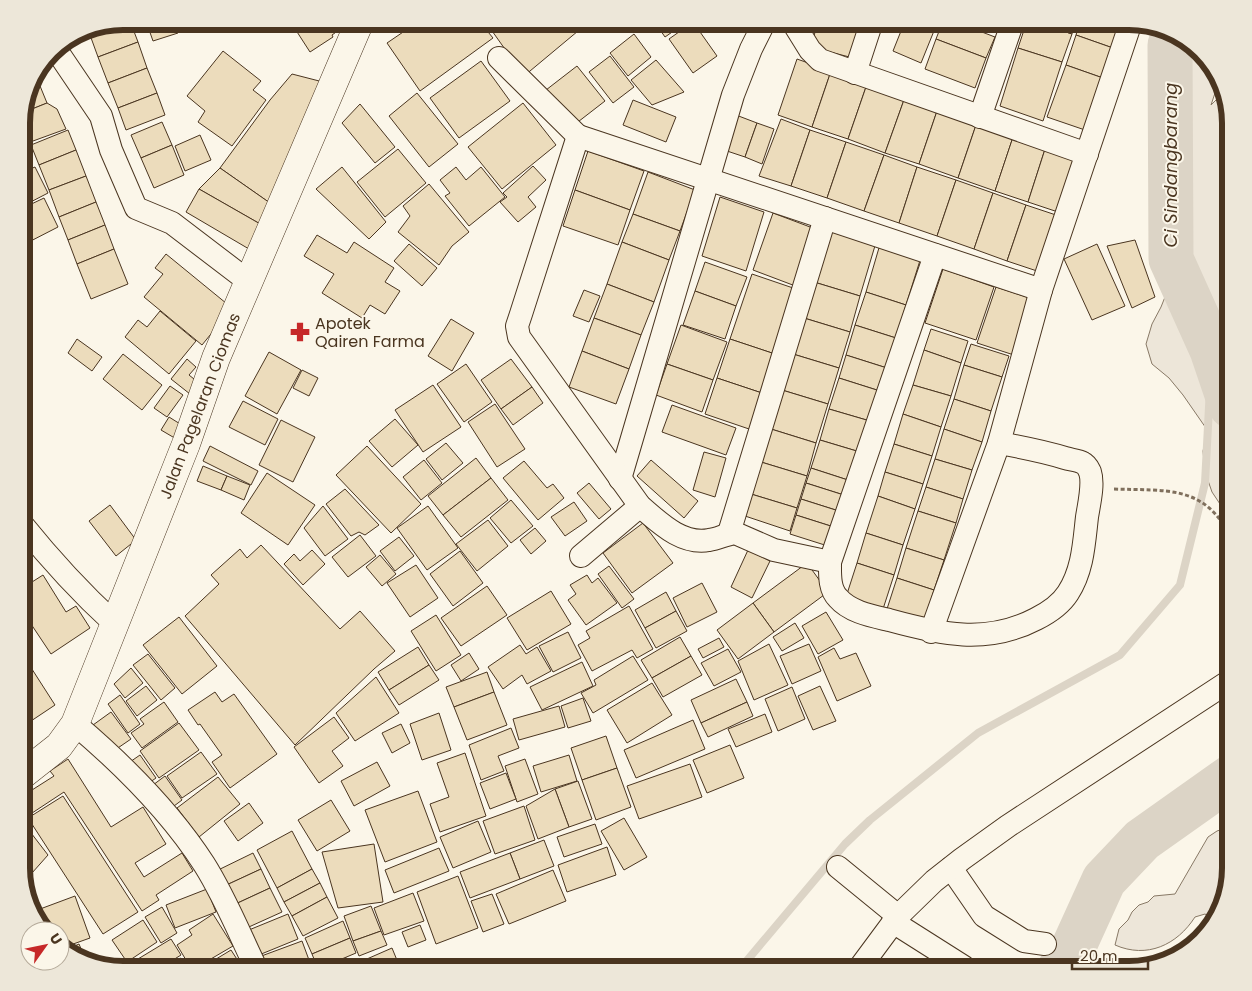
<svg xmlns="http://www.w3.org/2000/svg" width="1252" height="991" viewBox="0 0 1252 991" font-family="Poppins,sans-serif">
<rect width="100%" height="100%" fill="#fbf6e9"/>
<g fill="#ede6d9" stroke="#887966">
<path d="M1192 44 1196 46 1220 78 1211 105 1219 97 1223 89 1231 123V244L1223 235 1226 264 1230 265 1231 264V529L1224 510 1212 492 1205 472 1203 451 1208 431 1183 395 1169 378 1152 364 1146 344 1152 324 1161 307 1169 287 1171 263 1160 198 1152 178 1151 156 1153 135 1159 116 1181 79 1189 60Z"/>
<path d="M1226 828 1231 829V868L1223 907 1215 920 1205 914 1195 917C1177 945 1147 959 1115 945L1119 929 1128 920 1132 912 1139 905 1148 902 1154 896 1175 894 1208 837 1217 831Z"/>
</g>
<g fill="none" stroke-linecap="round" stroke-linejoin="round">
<path stroke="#dcd4c6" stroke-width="8" d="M739 970 845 844 870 820 978 733 1120 655 1180 585 1205 483 1212 350"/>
<g stroke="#dcd4c6" stroke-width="45">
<path d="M1175 33 1170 45 1171 259 1212 350 1231 406"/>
<path d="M1059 970 1074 946 1104 880 1142 840 1231 777"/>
</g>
</g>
<g fill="#ecdcbc" stroke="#4a3520">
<path d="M130 21 138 42 98 57 90 35Z"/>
<path d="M146 21H174L178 33 153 41Z"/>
<path d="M218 21H241L225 32Z"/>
<path d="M290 21H323L324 23 333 21 339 30 332 35 333 37 310 52Z"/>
<path d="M406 21H479L493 38 420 91 387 43 409 28Z"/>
<path d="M485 21H590L524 76Z"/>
<path d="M654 21H688L665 37Z"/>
<path d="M702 21H720L709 30Z"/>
<path d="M818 21H866L857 59 811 47Z"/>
<path d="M883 21H938L921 63 893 51 901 31 882 25Z"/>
<path d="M943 21H953L995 37 986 58 936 39Z"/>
<path d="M961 21H991L986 32Z"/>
<path d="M1027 21H1033L1072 34 1062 62 1018 48Z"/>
<path d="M1033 21H1075L1072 34Z"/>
<path d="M1080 21H1123L1113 48 1076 35Z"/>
<path d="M693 22 717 56 693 73 669 39Z"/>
<path d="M113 23V24L77 33 84 29Z"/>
<path d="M634 34 651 57 628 76 610 53Z"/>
<path d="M1076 35 1113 48 1103 78 1066 65Z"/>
<path d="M936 39 986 58 975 88 925 69Z"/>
<path d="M138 42 147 68 108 83 98 57Z"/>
<path d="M1018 48 1062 62 1043 121 1000 106Z"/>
<path d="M223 51 261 81 253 90 266 100 232 146 198 122 205 111 187 96Z"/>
<path d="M610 56 634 87 613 103 589 72Z"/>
<path d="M797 59 831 71 812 127 778 115Z"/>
<path d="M656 60 684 92 652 105 631 80Z"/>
<path d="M481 61 510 101 459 138 430 98Z"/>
<path d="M1066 65 1103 78 1085 130 1047 117Z"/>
<path d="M577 66 605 101 574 125 546 90Z"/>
<path d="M147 68 157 93 118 108 108 83Z"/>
<path d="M831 71 867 84 848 139 812 127Z"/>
<path d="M292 74 327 83 270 203 220 168 270 100Z"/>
<path d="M38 81 47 103 22 113 30 84Z"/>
<path d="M867 84 905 97 885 153 848 139Z"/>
<path d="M157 93 165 115 126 130 118 108Z"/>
<path d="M417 93 458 144 429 167 389 116Z"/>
<path d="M905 97 938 108 919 164 885 153Z"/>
<path d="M633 100 676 117 666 142 623 125Z"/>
<path d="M47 103 57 109 66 129 22 145V113Z"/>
<path d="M523 103 556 145 502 189 468 147Z"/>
<path d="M360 104 395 147 375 163 342 123Z"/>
<path d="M938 108 977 122 958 178 919 164Z"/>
<path d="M736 115 757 123 745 157 724 150Z"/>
<path d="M781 119 810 130 791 186 759 176Z"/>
<path d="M162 122 172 145 141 158 131 135Z"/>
<path d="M977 122 1014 134 995 191 958 178Z"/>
<path d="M757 123 774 129 762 164 745 157Z"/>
<path d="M68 130 76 150 39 165 31 145Z"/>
<path d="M810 130 846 142 827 198 791 186Z"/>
<path d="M1014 134 1046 146 1028 202 995 191Z"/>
<path d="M200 135 211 160 185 171 175 146Z"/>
<path d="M846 142 884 155 864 211 827 198Z"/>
<path d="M172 145 184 175 154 188 141 158Z"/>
<path d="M1046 146 1077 157 1058 212 1028 202Z"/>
<path d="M398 149 426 183 385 217 357 182Z"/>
<path d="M76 150 86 176 49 190 39 165Z"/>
<path d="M588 151 644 171 630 210 575 190Z"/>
<path d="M884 155 917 167 899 223 864 211Z"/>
<path d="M533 166 546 180 528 197 536 207 518 222 500 202 507 197 503 193Z"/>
<path d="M35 167 48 193 21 207V173Z"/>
<path d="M342 167 386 222 369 239 316 189Z"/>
<path d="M456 167 466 180 481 167 505 197 469 226 445 196 450 193 440 180Z"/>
<path d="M917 167 956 180 937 236 899 223Z"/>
<path d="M220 168 270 203 262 225 199 189Z"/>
<path d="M648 172 695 190 680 231 633 214Z"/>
<path d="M86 176 96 202 59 217 49 190Z"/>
<path d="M956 180 993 193 974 249 937 236Z"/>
<path d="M429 184 469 232 452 246 439 265 398 232 410 216 403 206Z"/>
<path d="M199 189 262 225 249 249 186 212Z"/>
<path d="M575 190 630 210 618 245 563 226Z"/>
<path d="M993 193 1026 205 1007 261 974 249Z"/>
<path d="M720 197 764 212 746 271 702 256Z"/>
<path d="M44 198 58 227 21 246V209Z"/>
<path d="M96 202 105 225 68 240 59 217Z"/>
<path d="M1026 205 1056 215 1037 271 1007 261Z"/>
<path d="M773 213 818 230 798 287 753 270Z"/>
<path d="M633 214 680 231 669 260 622 242Z"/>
<path d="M105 225 114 249 77 264 68 240Z"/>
<path d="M831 225 877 239 860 296 814 282Z"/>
<path d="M317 235 347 253 354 242 394 268 385 282 400 291 385 314 370 305 362 318 322 293 334 274 304 256Z"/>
<path d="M1135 240 1155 297 1132 308 1107 246Z"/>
<path d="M881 241 922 254 906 305 866 292Z"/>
<path d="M622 242 669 260 654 302 607 284Z"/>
<path d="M409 244 437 268 422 286 394 261Z"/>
<path d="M1097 244 1125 306 1092 320 1064 259Z"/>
<path d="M114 249 128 284 91 299 77 264Z"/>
<path d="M166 254 232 308 202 345 144 297 163 274 155 268Z"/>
<path d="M705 262 747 277 736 306 695 291Z"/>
<path d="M943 269 994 287 976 340 925 323Z"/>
<path d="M752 274 799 290 778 355 730 339Z"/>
<path d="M814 282 860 296 850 332 804 318Z"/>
<path d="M607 284 654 302 641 335 594 318Z"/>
<path d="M996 287 1036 300 1017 356 977 343Z"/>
<path d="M584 290 600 296 589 322 573 316Z"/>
<path d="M695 291 736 306 725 339 683 325Z"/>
<path d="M866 292 906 305 896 338 855 325Z"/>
<path d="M160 311 196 341 169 374 125 337 138 320 147 327Z"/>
<path d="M594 318 641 335 629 369 582 351Z"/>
<path d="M804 318 850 332 839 368 793 354Z"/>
<path d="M451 319 474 333 452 371 428 356Z"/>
<path d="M681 325 727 342 713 380 667 364Z"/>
<path d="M855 325 896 338 887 368 846 355Z"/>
<path d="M931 329 968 341 961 363 924 350Z"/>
<path d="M77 339 102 357 92 371 68 353Z"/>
<path d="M730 339 778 355 765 394 717 378Z"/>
<path d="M971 344 1009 356 1002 377 964 365Z"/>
<path d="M924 350 961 363 951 396 913 385Z"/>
<path d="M582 351 629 369 616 404 569 387Z"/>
<path d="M269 352 301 370 277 414 245 396Z"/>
<path d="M123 354 162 385 142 410 103 379Z"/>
<path d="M793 354 839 368 828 404 782 390Z"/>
<path d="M846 355 887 368 880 391 839 378Z"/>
<path d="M187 359 196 367 189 375 199 383 190 394 171 379Z"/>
<path d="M511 359 532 387 501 409 481 380Z"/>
<path d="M466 364 492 402 464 422 437 384Z"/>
<path d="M667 364 713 380 702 412 656 395Z"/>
<path d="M964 365 1002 377 991 411 954 399Z"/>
<path d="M302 370 318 378 309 396 293 388Z"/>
<path d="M717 378 765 394 752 430 705 414Z"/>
<path d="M839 378 880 391 870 421 829 409Z"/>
<path d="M433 385 461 427 423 452 395 410Z"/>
<path d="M913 385 951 396 941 427 903 414Z"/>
<path d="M170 386 183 395 167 417 154 408Z"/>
<path d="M532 387 543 403 513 425 501 409Z"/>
<path d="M782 390 828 404 816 443 771 429Z"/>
<path d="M954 399 991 411 982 442 944 429Z"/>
<path d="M243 401 278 419 265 445 229 427Z"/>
<path d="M495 404 525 449 497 467 468 422Z"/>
<path d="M672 405 736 428 726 455 662 432Z"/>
<path d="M829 409 870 421 860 452 820 440Z"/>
<path d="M903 414 941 427 932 456 894 444Z"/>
<path d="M169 417 185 427 178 440 161 430Z"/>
<path d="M21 419 28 429 21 434Z"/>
<path d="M395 419 418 445 392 467 369 441Z"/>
<path d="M281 420 315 437 293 482 259 465Z"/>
<path d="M771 429 816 443 807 476 761 462Z"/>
<path d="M944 429 982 442 972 470 935 459Z"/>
<path d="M820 440 860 452 851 481 811 468Z"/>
<path d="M446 443 463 463 442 480 426 459Z"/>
<path d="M894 444 932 456 923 484 885 472Z"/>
<path d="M210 446 258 471 251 485 203 461Z"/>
<path d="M367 446 421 504 391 533 336 475Z"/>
<path d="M704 452 726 458 715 497 693 490Z"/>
<path d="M476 458 491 478 443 515 428 496Z"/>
<path d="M935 459 972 470 963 499 926 487Z"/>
<path d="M424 460 442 483 421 500 403 477Z"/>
<path d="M651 460 698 501 684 518 637 476Z"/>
<path d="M524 461 547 488 553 484 564 498 538 520 503 478Z"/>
<path d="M761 462 807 476 797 508 751 494Z"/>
<path d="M203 466 227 476 221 490 197 481Z"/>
<path d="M811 468 851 481 847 496 806 483Z"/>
<path d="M885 472 923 484 915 509 878 496Z"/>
<path d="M267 473 315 505 288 545 241 513Z"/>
<path d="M227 476 250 485 244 500 221 490Z"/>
<path d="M491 478 508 500 461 537 443 515Z"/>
<path d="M589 483 611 509 599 519 577 493Z"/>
<path d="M806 483 847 496 842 512 801 499Z"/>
<path d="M926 487 963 499 956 523 918 511Z"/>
<path d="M345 489 379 525 365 535 359 532 351 536 326 504Z"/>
<path d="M751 494 797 508 790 531 745 516Z"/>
<path d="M878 496 915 509 903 545 866 533Z"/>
<path d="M801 499 842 512 837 528 796 515Z"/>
<path d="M511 500 533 526 511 543 490 518Z"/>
<path d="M574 502 587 521 565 536 551 517Z"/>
<path d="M110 505 136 540 116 556 89 521Z"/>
<path d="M323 506 348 539 325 556 304 528Z"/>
<path d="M428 506 458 548 427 570 397 528Z"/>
<path d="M918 511 956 523 944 560 906 548Z"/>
<path d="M796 515 837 528 831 547 790 534Z"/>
<path d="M488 520 508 546 477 571 456 544Z"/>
<path d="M643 523 673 563 632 593 603 553Z"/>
<path d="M535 528 546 541 531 554 520 540Z"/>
<path d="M866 533 903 545 894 575 857 563Z"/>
<path d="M360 535 376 556 348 577 332 557Z"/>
<path d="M399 537 414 556 395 571 380 551Z"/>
<path d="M261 545 340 629 360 611 395 651 374 669 295 745 185 616 219 584 211 575 240 549 247 558Z"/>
<path d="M906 548 944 560 934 590 897 578Z"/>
<path d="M312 550 325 564 303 585 284 564 294 554 300 561Z"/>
<path d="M748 550 770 561 752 598 731 587Z"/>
<path d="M460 551 483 583 453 606 430 574Z"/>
<path d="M380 555 396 574 382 586 366 567Z"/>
<path d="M807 563 828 592 774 632 753 603Z"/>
<path d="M857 563 894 575 883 609 846 597Z"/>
<path d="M416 565 438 598 410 617 387 583Z"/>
<path d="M609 566 634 599 622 608 598 574Z"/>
<path d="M43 575 66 612 76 606 90 628 51 654 21 609V589Z"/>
<path d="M587 575 592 583 598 578 617 603 586 625 568 600 576 594 570 585Z"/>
<path d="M897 578 934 590 924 623 886 612Z"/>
<path d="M702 583 717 612 687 627 673 598Z"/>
<path d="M487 586 507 615 461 646 441 618Z"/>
<path d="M551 591 571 624 527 650 507 618Z"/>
<path d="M666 592 676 611 645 628 635 610Z"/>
<path d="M753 603 774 632 738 659 717 630Z"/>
<path d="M629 606 653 649 637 658 632 650 592 671 578 645 590 638 586 631Z"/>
<path d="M676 611 687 631 656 648 645 628Z"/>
<path d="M826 612 843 640 818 654 802 626Z"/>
<path d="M436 615 461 655 436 671 411 631Z"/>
<path d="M179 617 217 666 182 694 143 645Z"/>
<path d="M795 623 804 638 782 651 773 637Z"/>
<path d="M568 632 581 658 553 672 539 646Z"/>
<path d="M680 637 691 656 652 678 641 660Z"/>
<path d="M719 638 724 647 703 658 698 649Z"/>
<path d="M769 644 788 685 754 700 738 661Z"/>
<path d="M809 644 821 671 792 684 780 656Z"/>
<path d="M520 645 526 654 537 647 551 671 527 684 522 675 503 689 488 667Z"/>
<path d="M418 647 429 665 389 690 378 672Z"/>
<path d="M834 648 840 659 856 653 871 686 837 701 818 657Z"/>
<path d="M728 649 741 672 714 686 701 663Z"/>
<path d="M21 652 55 705 31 721 21 706Z"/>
<path d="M469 653 479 669 461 681 451 665Z"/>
<path d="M148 654 175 688 161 700 133 665Z"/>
<path d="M633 656 648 680 593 713 581 693 596 685 594 680Z"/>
<path d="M691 656 702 675 663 697 652 678Z"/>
<path d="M582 662 593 686 542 710 530 687Z"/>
<path d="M429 665 439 680 399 705 389 690Z"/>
<path d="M131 668 143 683 125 698 114 684Z"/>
<path d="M487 672 494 692 454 707 446 687Z"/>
<path d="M376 677 399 713 355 741 336 713Z"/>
<path d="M736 679 747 702 701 723 691 700Z"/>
<path d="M652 683 672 715 627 743 607 710Z"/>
<path d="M146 686 157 700 137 716 126 701Z"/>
<path d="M820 686 836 721 813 730 798 696Z"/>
<path d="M792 687 805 719 778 731 765 699Z"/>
<path d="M215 692 222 702 234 694 277 754 230 788 212 762 222 755 200 724 198 725 188 710Z"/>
<path d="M494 692 507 725 467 740 454 707Z"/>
<path d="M120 695 140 724 128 733 108 704Z"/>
<path d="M583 698 591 721 568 728 561 706Z"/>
<path d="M164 702 178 722 142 748 131 733 144 724 140 719Z"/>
<path d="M747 702 753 716 708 737 701 723Z"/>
<path d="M559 706 565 727 519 740 513 719Z"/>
<path d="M111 712 131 739 112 752 93 725Z"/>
<path d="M439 713 451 750 422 760 410 724Z"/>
<path d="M765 714 772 732 736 747 728 729Z"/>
<path d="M334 717 349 738 332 751 343 766 319 783 294 747Z"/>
<path d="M693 720 705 749 636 778 624 750Z"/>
<path d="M179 723 199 750 159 778 140 751Z"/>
<path d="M401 724 410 743 392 753 382 733Z"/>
<path d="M511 728 519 748 498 756 504 771 481 780 469 745Z"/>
<path d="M606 736 617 768 582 780 571 748Z"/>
<path d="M730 745 744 778 707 793 693 760Z"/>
<path d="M201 752 217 774 182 798 167 776Z"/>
<path d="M465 753 486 816 440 832 430 804 449 797 437 763Z"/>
<path d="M140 755 156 778 143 787 127 764Z"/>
<path d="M569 755 577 781 541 792 533 766Z"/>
<path d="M68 759 111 827 143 807 166 844 135 863 144 877 182 853 193 871 156 895 159 900 142 911 64 792 23 819 21 817V797L54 776 50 771Z"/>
<path d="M525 759 538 794 517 802 505 766Z"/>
<path d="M377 762 390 786 354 806 341 781Z"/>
<path d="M690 764 702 797 639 819 627 786Z"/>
<path d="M617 768 631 807 596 820 582 780Z"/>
<path d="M506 773 516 799 490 809 480 783Z"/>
<path d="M165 776 182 800 166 812 149 788Z"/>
<path d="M218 777 240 804 199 837 177 808Z"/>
<path d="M578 781 592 819 569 827 555 789Z"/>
<path d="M555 789 569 827 538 839 526 806Z"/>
<path d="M418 791 437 842 385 862 365 810Z"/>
<path d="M63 796 138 912 103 934 28 818Z"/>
<path d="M331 800 350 831 317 851 298 820Z"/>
<path d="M249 803 263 823 238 841 224 821Z"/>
<path d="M524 806 535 840 495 854 483 821Z"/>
<path d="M624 818 647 857 624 870 601 831Z"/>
<path d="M478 821 491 852 453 868 440 837Z"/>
<path d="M595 824 602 844 564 857 557 837Z"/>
<path d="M28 829 48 855 24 882 21 874V836Z"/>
<path d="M292 831 312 869 277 888 257 850Z"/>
<path d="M544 840 554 866 520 879 510 853Z"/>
<path d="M374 844 383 902 338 908 322 852Z"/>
<path d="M607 847 616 875 567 892 558 865Z"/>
<path d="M439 848 449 871 394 893 385 870Z"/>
<path d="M253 853 261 869 220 888 212 873Z"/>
<path d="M510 853 520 879 470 898 460 872Z"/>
<path d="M261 869 270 888 229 907 220 888Z"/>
<path d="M312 869 320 883 284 902 277 888Z"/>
<path d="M553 870 566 901 509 924 496 894Z"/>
<path d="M458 876 478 928 436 944 417 892Z"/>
<path d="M320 883 327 897 292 916 284 902Z"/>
<path d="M270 888 282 912 240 931 229 907Z"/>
<path d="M207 889 216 912 175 928 166 905Z"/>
<path d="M413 893 424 921 384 935 374 908Z"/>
<path d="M492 894 504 924 483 932 471 901Z"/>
<path d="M75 896 90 938 62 948 60 947V931H46L32 912Z"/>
<path d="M327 897 338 918 303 936 292 916Z"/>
<path d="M371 906 381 931 353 941 344 916Z"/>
<path d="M162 907 177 933 161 943 145 917Z"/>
<path d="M213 914 233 946 192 970 177 945 192 935 189 930Z"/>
<path d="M288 914 298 939 254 957 244 932Z"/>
<path d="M143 920 157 942 127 962 112 940Z"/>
<path d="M343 921 350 938 312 954 305 938Z"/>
<path d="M420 925 426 940 408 947 402 932Z"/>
<path d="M381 931 387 945 359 956 353 941Z"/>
<path d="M350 938 356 953 318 969 312 954Z"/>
<path d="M171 939 181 955 157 970H138L133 962Z"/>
<path d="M302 941 309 960 292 966 293 970H260L256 958Z"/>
<path d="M79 944 87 963 70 953 68 949Z"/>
<path d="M392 948 401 970H364L360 962Z"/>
<path d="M231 950 244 970H198Z"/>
<path d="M181 958 188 970H161Z"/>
<path d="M347 958 353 970H323V969Z"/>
<path d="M313 961 316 970H297L296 967Z"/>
</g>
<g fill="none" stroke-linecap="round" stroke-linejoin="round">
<defs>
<g id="minor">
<path d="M792 21 810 50 820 60 1087 154"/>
<path d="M55 48 101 116 111 150 136 208 172 223 248 281"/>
<path d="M499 58 578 136"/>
<path d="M855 73 872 21"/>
<path d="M980 117 1013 21"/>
<path d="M935 255 830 562C830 574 829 589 838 598 850 612 872 616 889 620 940 634 986 645 1036 619 1048 613 1061 604 1068 593 1083 570 1084 543 1087 517 1089 504 1094 484 1090 472 1088 468 1087 465 1083 463 1078 460 1071 460 1065 458 1043 451 1021 447 999 443"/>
<path d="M620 479 733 95 751 49 765 21"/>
<path d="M21 523C50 559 80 592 114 623"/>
<path d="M729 533 825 218"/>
<path d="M581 556 640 506"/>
<path d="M830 562 774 550 735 533C726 534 718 539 709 540 681 545 659 522 640 506L519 337 517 326 521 314 578 136 1041 290"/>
<path d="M931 632 999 443 1041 290 1131 22"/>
<path d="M75 724C121 763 171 813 204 864 225 897 240 935 257 970"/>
<path d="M838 867 898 916"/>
<path d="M951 868 984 916 1024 941 1045 944"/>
<path d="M893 922 964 967"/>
<path d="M858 970 898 916 934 881 962 859 1008 826 1231 680"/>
</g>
<path id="secondary" d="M21 776 59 746 75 724 186 444 216 358 360 21"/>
</defs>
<use href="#minor" stroke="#4a3520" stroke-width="24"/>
<use href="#secondary" stroke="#4a3520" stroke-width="29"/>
<path stroke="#7f6f5c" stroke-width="3" stroke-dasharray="4 2.5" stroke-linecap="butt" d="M1114 489C1166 491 1205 484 1231 538"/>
<use href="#minor" stroke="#fbf6e9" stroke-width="22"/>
<use href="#secondary" stroke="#fbf6e9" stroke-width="28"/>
</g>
<defs>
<symbol id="pharmacy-bare" viewBox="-9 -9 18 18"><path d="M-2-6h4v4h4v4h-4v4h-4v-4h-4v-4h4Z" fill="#c62828" stroke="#fbf6e9" stroke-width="2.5" paint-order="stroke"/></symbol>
</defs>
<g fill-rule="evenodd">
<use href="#pharmacy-bare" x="286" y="318" width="28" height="28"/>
</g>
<g text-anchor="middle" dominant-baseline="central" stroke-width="4" stroke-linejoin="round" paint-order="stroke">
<g font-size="16" fill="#4a3520" stroke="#fbf6e9" text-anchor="start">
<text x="315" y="323">Apotek<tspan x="315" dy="18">Qairen Farma</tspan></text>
</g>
<g font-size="16" fill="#4a3520" stroke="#fbf6e9">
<text transform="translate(200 406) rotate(-69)">Jalan Pagelaran Ciomas</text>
</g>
<g font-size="18" font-style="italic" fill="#4a3520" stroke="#fbf6e9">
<text transform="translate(1170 165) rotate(-90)">Ci Sindangbarang</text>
</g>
</g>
<path d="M0 0H1252V991H0ZM123 30H1129A93 93 0 0 1 1222 123V868A93 93 0 0 1 1129 961H123A93 93 0 0 1 30 868V123A93 93 0 0 1 123 30Z" fill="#ede7d9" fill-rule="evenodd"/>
<path fill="none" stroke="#4a3520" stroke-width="6" d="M123 30H1129A93 93 0 0 1 1222 123V868A93 93 0 0 1 1129 961H123A93 93 0 0 1 30 868V123A93 93 0 0 1 123 30Z"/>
<g transform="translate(45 946) rotate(57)"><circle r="24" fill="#fbf6e9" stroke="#b4a999"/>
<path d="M0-4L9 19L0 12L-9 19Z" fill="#c62828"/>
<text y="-8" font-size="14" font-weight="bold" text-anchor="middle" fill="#4a3520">U</text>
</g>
<path d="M1072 961v8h76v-8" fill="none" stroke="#4a3520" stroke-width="2.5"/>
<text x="1080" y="961" font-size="15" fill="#4a3520" stroke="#fbf6e9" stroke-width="4" paint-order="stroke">20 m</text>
</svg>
